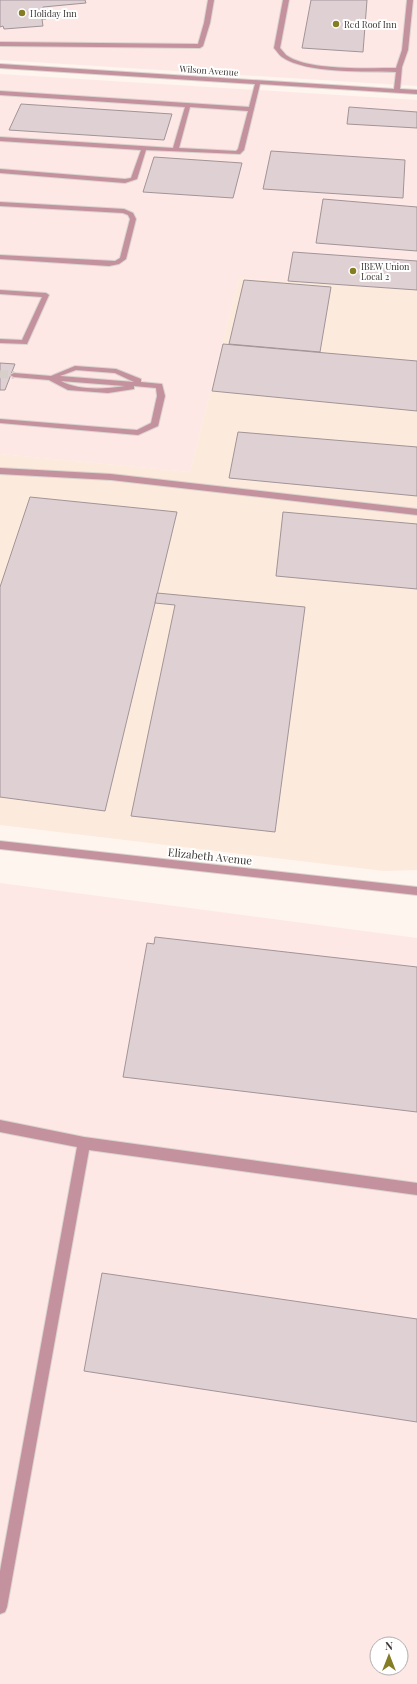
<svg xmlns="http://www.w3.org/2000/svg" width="417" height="1684" viewBox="0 0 417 1684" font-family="'Playfair Display',serif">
<rect width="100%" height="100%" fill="#fef5ee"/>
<g fill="#fde8e5" fill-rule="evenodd">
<path d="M0 0H417V86L0 60Z"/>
<path d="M0 74 417 100V290L239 278 190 472 0 454Z"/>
<path d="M0 883 417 938V1684H0ZM377 1644H401V1668H377Z"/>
</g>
<path fill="#fceadc" d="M239 278 417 290V870L384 871 0 825V454L190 472Z"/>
<g fill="#dfd0d4" stroke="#a19497">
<path d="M0 0H85L86 3 43 7 46 19H42L43 26 4 29 3 26 0 27Z"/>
<path d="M311 0H367L363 52 302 48Z"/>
<path d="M21 104 172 114 164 140 9 130Z"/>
<path d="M349 107 417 112V128L347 124Z"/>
<path d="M271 151 405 160 403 198 263 189Z"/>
<path d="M154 157 242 163 233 198 143 192Z"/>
<path d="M323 199 417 207V251L316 243Z"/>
<path d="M293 252 417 261V290L288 281Z"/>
<path d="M244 280 331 287 320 352 229 344Z"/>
<path d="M223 344 417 361V411L212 391Z"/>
<path d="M0 363 15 364 5 390H0Z"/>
<path d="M238 432 417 447V496L229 478Z"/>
<path d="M30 497 177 512 105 811 0 797V587Z"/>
<path d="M283 512 417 524V589L276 576Z"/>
<path d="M157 593 305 607 275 832 131 816 175 605 155 603Z"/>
<path d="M155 937 417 967V1112L123 1077 147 943 154 944Z"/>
<path d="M102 1273 417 1319V1422L84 1371Z"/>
</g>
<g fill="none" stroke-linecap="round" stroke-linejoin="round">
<path stroke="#d7cfc9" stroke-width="8" stroke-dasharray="8 4" stroke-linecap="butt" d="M0 374 14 375"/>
<defs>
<g id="minor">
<path d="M208 0H214L210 23 203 46 200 48 0 46V42L198 44 204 23Z"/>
<path d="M283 0H289L280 48C282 50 284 53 286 55 307 71 369 68 396 68L402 50 407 0H413L408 50 402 67 400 89 417 90V94L260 84 244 150 240 154 146 150 137 179 125 183 0 173V169L125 179 131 178 141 150 0 141V137L173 148 185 107 0 95V91L249 107 255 84 0 68V64L394 89 396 72C367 71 306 74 282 57 279 55 277 51 274 48ZM190 107 248 111 238 149 236 151 179 148Z"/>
<path d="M0 202 124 209 133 213 136 219 126 259 119 264 109 266 0 259V255L115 261 120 258 130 219 128 215 123 213 0 206Z"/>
<path d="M0 290 46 293 49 295 27 344 0 343V339L22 340 42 297 0 294Z"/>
<path d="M75 366 116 369 141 379V382L162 384 165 396 158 426 138 435 0 423V419L137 430 151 423 157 396 156 388 134 386V389L108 393 68 390 49 380 14 377 10 375 14 373 51 376ZM76 370 115 373 134 382 60 376ZM61 381 125 386C105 389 79 391 61 381Z"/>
<path d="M0 468 111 474 417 509V515L111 480 0 474Z"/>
<path d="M0 841 417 887V895L0 849Z"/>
<path d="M0 1120 84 1137 417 1183V1195L89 1150 7 1607 5 1612 0 1614V1571L77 1147 0 1132Z"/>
</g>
</defs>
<use href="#minor" stroke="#dbd3cd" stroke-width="2"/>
<use href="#minor" fill="#c4919e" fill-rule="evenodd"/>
</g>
<g fill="#857d24" stroke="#fff" stroke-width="1.5">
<circle cx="22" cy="13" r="4"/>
<circle cx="336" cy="24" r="4"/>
<circle cx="353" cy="271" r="4"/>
</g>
<g text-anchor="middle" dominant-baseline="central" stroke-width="4" stroke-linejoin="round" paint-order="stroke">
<g font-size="9" fill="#3b3734" stroke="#fff" text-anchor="start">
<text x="30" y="13">Holiday Inn</text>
<text x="344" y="24">Red Roof Inn</text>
<text x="361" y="266">IBEW Union<tspan x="361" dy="10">Local 2</tspan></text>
</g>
<g font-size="9" fill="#3b3734" stroke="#fff">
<text transform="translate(209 70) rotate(4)">Wilson Avenue</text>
</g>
<g font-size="11" fill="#3b3734" stroke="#fff">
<text transform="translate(210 856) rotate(6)">Elizabeth Avenue</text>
</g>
</g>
<g transform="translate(389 1656)"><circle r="19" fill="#ffffff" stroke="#b1afae"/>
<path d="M0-3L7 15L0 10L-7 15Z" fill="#857d24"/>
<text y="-6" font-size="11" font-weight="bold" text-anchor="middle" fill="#3b3734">N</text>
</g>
</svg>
